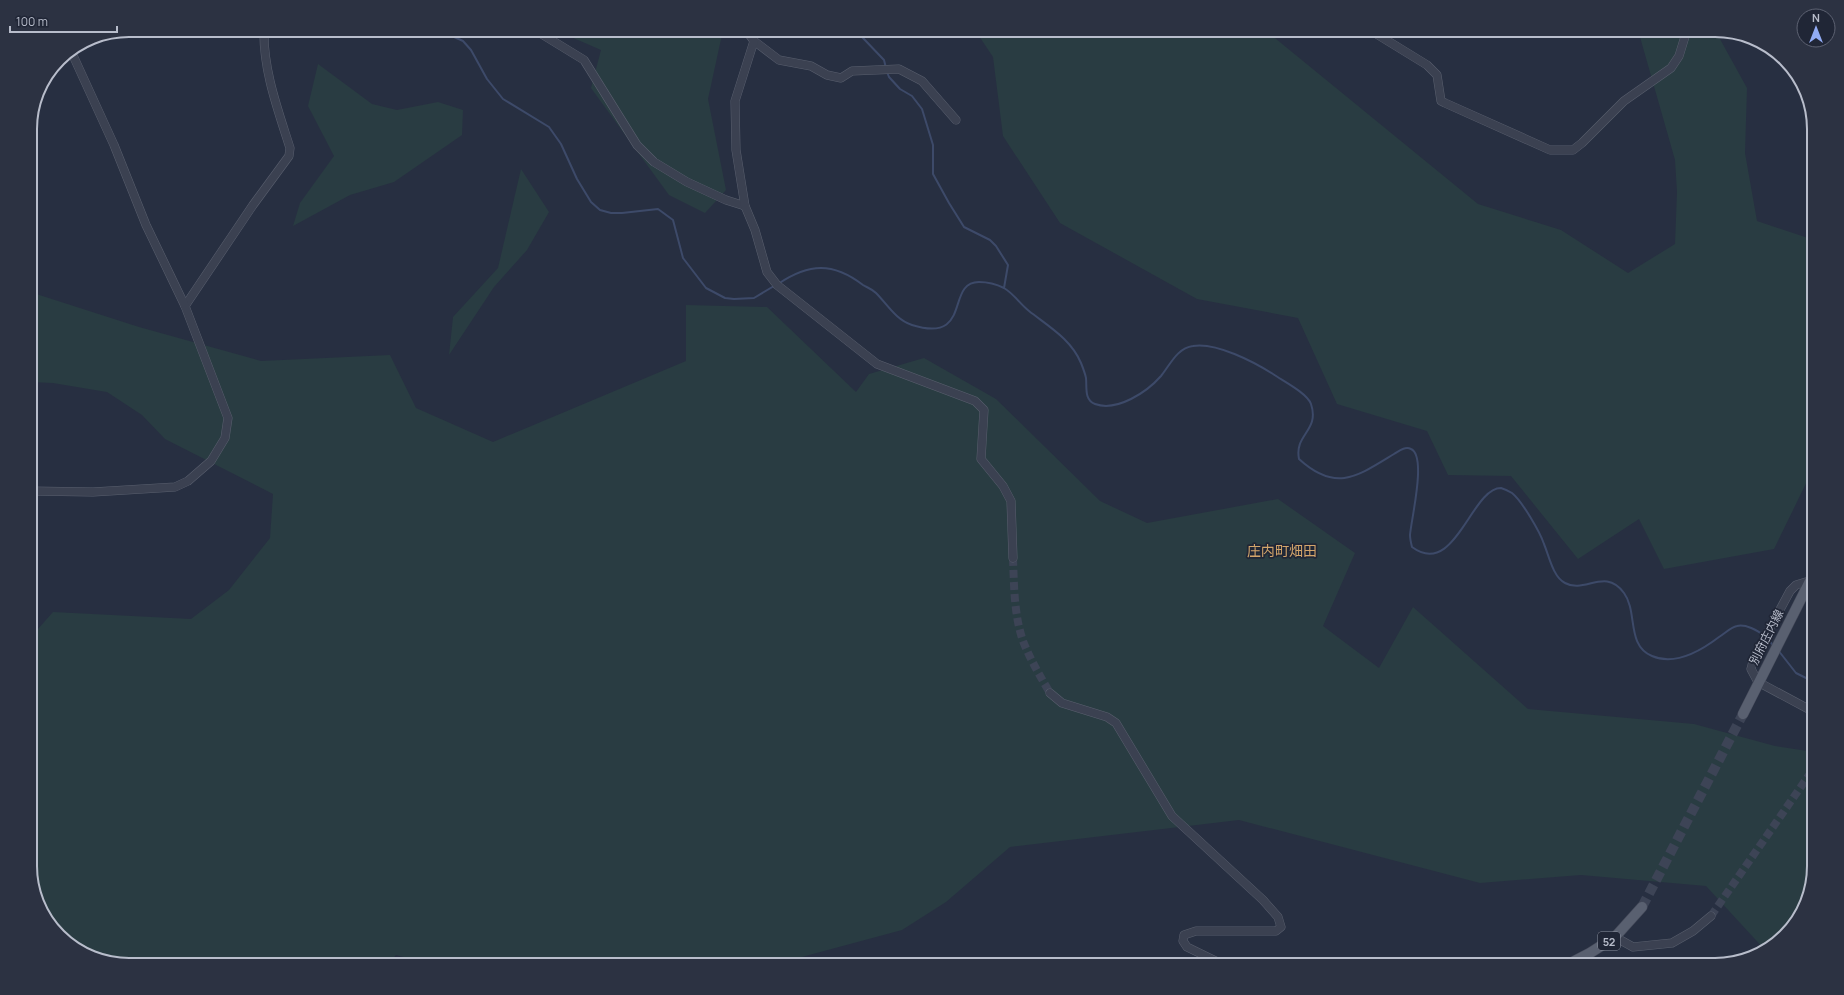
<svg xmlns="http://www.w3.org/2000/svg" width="1844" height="995" viewBox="0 0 1844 995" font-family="Manrope,'Noto Sans JP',sans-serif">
<rect width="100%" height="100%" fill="#272f41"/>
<g fill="#293c42">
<path d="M555 30H723L708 99 726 190 705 213 669 195 591 88 601 50Z"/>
<path d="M975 30H1265L1478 204 1561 230 1628 273 1675 244 1677 192 1675 160 1638 30H1715L1747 88 1745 153 1757 221 1814 240V467L1774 549 1664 569 1639 519 1578 559 1511 476 1448 475 1427 431 1337 404 1298 318 1197 299 1060 223 1003 136 993 57Z"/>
<path d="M318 64 372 104 397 110 438 102 463 110 462 135 394 182 350 195 293 226 300 203 334 156 308 106Z"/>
<path d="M521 169 549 212 527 250 494 287 449 355 453 317 498 268Z"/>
<path d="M30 292 139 327 261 361 390 355 416 408 493 442 686 361V305L767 307 856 392 869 374 924 358 996 399 1100 501 1147 523 1278 499 1355 553 1323 626 1379 668 1413 607 1528 709 1694 724 1775 746 1814 752V866L1804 910 1770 948 1765 950 1706 886 1581 875 1480 883 1239 820 1010 847 946 902 902 930 772 965H434L396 955 387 965H129L85 955 47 921 30 873V740L35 742 30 720V638L53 612 191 619 229 590 270 538 273 494 165 439 142 415 107 392 53 383 30 382Z"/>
</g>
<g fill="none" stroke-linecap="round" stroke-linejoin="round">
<g stroke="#3d4a69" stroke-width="2">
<path d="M420 30 452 36 463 41 471 50 487 79 503 99 549 127 561 144 577 179 591 202 600 210 611 213H622L658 209 673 220 683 258 706 288 725 298 734 299 754 298 774 286"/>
<path d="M863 30 862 37 884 60 886 68"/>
<path d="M887 72 889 77 900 89 912 96 922 109 933 145V174L949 203 964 227 990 240 996 246 1008 265 1004 288"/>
<path d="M778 284C809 263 833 262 863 285 868 288 872 289 876 293 887 304 896 320 912 325 973 344 945 282 979 282 988 282 996 284 1004 288 1014 294 1020 304 1029 311 1048 326 1071 339 1081 363 1083 368 1085 373 1086 378 1087 387 1084 400 1095 404 1117 412 1147 392 1161 376 1170 365 1177 348 1193 346 1216 342 1254 362 1273 374 1283 381 1307 393 1311 404 1320 431 1294 434 1299 459 1336 493 1358 476 1394 454 1399 451 1405 446 1411 449 1427 456 1411 520 1410 535 1410 539 1411 543 1412 547 1455 579 1471 488 1501 488 1504 489 1509 491 1512 493 1522 501 1540 532 1544 544 1549 556 1553 577 1565 583 1585 594 1605 567 1624 593 1638 612 1626 645 1652 656 1675 666 1702 650 1719 637 1724 634 1731 627 1737 626 1745 624 1758 630 1764 636"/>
<path d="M1767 639 1774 646"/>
<path d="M1778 650 1796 673 1814 682"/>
</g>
<g stroke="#3d4456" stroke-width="8" stroke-dasharray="8 4" stroke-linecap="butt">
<path d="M1013 558C1014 585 1014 615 1023 641 1030 659 1040 676 1050 693"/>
<path d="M1711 916 1814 768"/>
</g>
<path stroke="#3d4456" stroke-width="10" stroke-dasharray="10 5" stroke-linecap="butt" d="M1642 907 1743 714"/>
<defs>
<g id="minor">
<path d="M535 30 584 60 637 145 654 162 687 182 726 200 745 206"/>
<path d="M746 30 754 41 779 60 811 66 827 75 841 78 852 71 899 69 922 81 956 120"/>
<path d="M1370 30 1427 65 1437 75 1441 101 1445 103 1550 150H1573L1582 143 1624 101 1671 68 1679 56 1687 30"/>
<path d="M754 41 735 101 736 150 745 206 755 230 767 272 777 285 877 364 975 401 984 410 981 459 1003 486 1011 501 1013 558"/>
<path d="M185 306 253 205 289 156 290 148C278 110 263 70 264 30"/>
<path d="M30 491 93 492 175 487 188 481 211 461 225 438 228 418 185 306 146 225 114 145 71 51"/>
<path d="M1809 581 1796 585 1790 591 1754 658 1751 669 1758 682 1814 712"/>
<path d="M1050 693 1062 703 1107 717 1116 723 1172 816 1263 900 1278 917 1281 927 1276 931H1196L1184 935 1183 941 1187 947 1224 965"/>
<path d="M1615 937 1633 947 1672 943 1693 931 1711 916"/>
</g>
<g id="major">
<path d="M1743 714 1814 573"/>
<path d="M1567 965 1590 953 1615 937 1642 907"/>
</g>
</defs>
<use href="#minor" stroke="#595f6e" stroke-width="9"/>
<use href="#major" stroke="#454a5a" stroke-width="11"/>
<use href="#minor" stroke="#3b4151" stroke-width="8"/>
<use href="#major" stroke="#596070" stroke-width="10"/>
</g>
<g text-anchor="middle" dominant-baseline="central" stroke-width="3.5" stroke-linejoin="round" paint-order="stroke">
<rect fill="#202636" stroke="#8a909e" stroke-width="1" x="1598" y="932" width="22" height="18" rx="3"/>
<g font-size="11" font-weight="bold" fill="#b8bdcb">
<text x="1609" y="941">52</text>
</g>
<g font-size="12" fill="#b8bdcb" stroke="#202636">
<text transform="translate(1766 637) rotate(-63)">別府庄内線</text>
</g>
<g font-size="14" fill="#d3a56b" stroke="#202636">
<text x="1282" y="550">庄内町畑田</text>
</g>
</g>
<path d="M0 0H1844V995H0ZM129 37H1715A92 92 0 0 1 1807 129V866A92 92 0 0 1 1715 958H129A92 92 0 0 1 37 866V129A92 92 0 0 1 129 37Z" fill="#2c3242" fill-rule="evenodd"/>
<path fill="none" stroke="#b8bdcb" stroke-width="2" d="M129 37H1715A92 92 0 0 1 1807 129V866A92 92 0 0 1 1715 958H129A92 92 0 0 1 37 866V129A92 92 0 0 1 129 37Z"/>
<g transform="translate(1816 28)"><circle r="19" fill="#202636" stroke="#5d6272"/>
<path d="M0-3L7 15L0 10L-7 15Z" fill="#92acf5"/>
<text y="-6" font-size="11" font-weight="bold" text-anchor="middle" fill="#b8bdcb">N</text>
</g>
<path d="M10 26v6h107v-6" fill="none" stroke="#b8bdcb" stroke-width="2"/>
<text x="16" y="26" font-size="12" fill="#b8bdcb" stroke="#202636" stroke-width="3" paint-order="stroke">100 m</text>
</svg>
